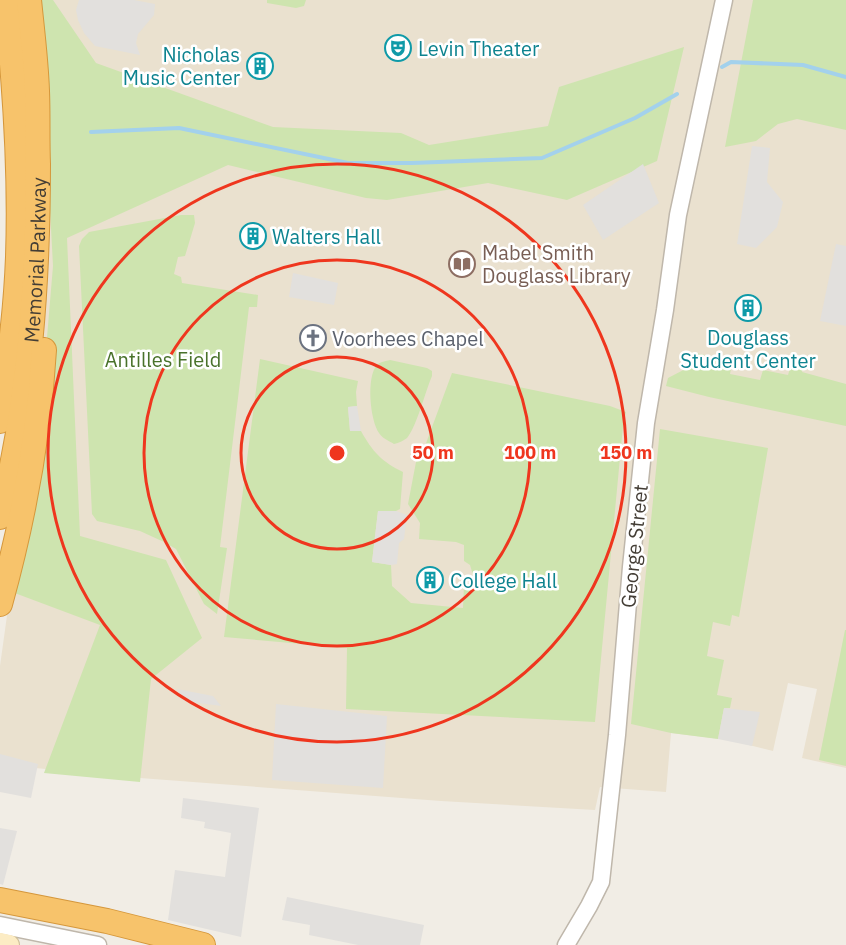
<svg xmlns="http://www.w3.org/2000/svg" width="846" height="945" viewBox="0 0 846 945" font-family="'IBM Plex Sans',sans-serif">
<rect width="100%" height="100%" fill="#f1ede5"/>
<path fill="#eae1cf" d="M34 0H846V768L802 758 817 689 788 683 773 751 729 740 671 733 666 792 600 787 595 810 441 801 140 778 4 765 0 763V666L10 594 30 503 48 267Z"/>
<g fill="#cee4af">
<path d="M39 0H53L96 63 273 127 401 133 429 145 548 126 559 87 684 47 657 161 567 200 488 183 387 200 366 198 228 165 67 238 80 536 166 560 202 638 151 679 140 782 44 773 100 625 12 592 33 504 53 266Z"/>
<path d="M267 0H306L304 6 296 8 267 3Z"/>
<path d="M753 0H846V130L797 119 778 124 756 141 725 147Z"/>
<path d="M181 215H194L195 223 185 256 178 257 174 274 181 277 182 283 258 295 257 307H249L220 547 227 548 217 614 204 604 176 549 164 542 140 531 97 521 92 514 79 246 82 239 89 232Z"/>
<path d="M696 353 727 360 726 363 732 364 730 374 760 380 763 370 788 375 791 365 805 357 802 372 846 384V426L709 397 666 386 668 378 693 365Z"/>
<path d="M260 359 358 381 356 392 357 406 348 407 350 431H361C372 451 382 462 403 472L400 509 396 511H378L372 562 391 565 392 586 411 603 463 608 464 585 469 583 473 575 470 565 464 561V545L456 542 419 539 420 523 408 504 416 462 425 446 452 373 610 406 626 412 623 426 595 722 346 709 347 648 224 637Z"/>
<path d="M390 360 427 368 432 371V376C425 392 417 426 407 438 403 441 399 443 394 444 389 441 382 438 379 433 370 420 366 377 377 365 380 362 386 361 390 360Z"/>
<path d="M660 429 768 448 739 617 732 615 730 626 713 622 707 656 724 660 717 695 732 698 730 708H724L718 739 671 733 631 724Z"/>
<path d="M845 630H846V766L819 760Z"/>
</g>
<g fill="#e2e0dd">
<path d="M79 0H134L155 4 154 15 138 34 136 43 140 55 95 46 84 33 78 20 76 10Z"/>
<path d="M752 146 770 148 767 182 783 202 777 227 756 248 737 244Z"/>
<path d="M643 164 659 203 603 240 583 205Z"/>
<path d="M836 244 846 246V326L820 321Z"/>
<path d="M293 273 338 283 334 305 289 297Z"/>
<path d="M357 406 361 431H350L348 407Z"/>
<path d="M378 511H396L407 515 404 539 399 543 397 564 391 565 372 562Z"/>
<path d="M177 689 213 696 221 706 184 701Z"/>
<path d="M276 704 387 716 383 788 272 780Z"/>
<path d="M724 708 760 712 752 746 718 739Z"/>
<path d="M0 754 38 764 31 798 0 792Z"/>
<path d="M183 798 259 808 241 937 168 920 175 870 225 877 231 833 204 828 205 822 181 818Z"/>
<path d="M0 828 17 831 3 885 0 884Z"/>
<path d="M287 897 424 925 420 945H358L309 935 310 925 282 920Z"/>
</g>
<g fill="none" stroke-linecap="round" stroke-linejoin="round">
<g stroke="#a3d1ec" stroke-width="4">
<path d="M722 67 731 62 803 65 846 77"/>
<path d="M91 132 179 128 348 163H412L542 158 635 118 677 94"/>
</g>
<defs>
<g id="tertiary">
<path d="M0 925 98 945"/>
<path d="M566 945 589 906 601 882 617 735 631 567 646 423 665 310 678 215 724 0"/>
</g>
<path id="secondary" d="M0 943 9 945"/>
<g id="motorway">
<path d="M0 421C9 366 16 311 18 257 21 171 15 85 6 0"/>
<path id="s1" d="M0 517C30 402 38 282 38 164 37 140 38 115 37 91 36 61 32 30 29 0"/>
<path d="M0 604C23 521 39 437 44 350"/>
<path d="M0 900 107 921 203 945"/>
</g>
</defs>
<use href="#tertiary" stroke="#bfb7ab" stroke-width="19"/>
<use href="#secondary" stroke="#cfbe97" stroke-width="22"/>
<use href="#motorway" stroke="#d5973b" stroke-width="26"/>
<use href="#tertiary" stroke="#fff" stroke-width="16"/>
<use href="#secondary" stroke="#fcecc4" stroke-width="20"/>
<use href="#motorway" stroke="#f7c36b" stroke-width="24"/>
</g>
<g fill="none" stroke="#ef361e" stroke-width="3">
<circle cx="337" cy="453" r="96"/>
<circle cx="337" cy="453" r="193"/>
<circle cx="337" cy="453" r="289"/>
</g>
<defs>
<symbol id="theatre-ring" viewBox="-11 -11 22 22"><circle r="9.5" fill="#fff" stroke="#0f9aa8" stroke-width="1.5"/><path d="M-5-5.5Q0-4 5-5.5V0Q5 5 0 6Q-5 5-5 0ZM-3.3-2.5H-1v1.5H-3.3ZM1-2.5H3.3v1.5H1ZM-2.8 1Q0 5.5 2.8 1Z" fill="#0f9aa8"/></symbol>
<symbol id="building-ring" viewBox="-11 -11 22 22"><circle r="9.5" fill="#fff" stroke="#0f9aa8" stroke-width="1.5"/><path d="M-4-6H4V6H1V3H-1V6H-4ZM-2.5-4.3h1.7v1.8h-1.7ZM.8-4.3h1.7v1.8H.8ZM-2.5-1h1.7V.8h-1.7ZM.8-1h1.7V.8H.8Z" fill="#0f9aa8"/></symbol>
<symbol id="library-ring" viewBox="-11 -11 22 22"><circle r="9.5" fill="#fff" stroke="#8d6e63" stroke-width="1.5"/><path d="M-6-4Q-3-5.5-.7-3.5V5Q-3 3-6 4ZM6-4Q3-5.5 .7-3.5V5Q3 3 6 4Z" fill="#8d6e63"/></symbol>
<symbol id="church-ring" viewBox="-11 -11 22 22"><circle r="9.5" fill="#fff" stroke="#6b7280" stroke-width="1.5"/><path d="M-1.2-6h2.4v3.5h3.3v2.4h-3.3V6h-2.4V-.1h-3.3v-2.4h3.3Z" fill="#6b7280"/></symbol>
</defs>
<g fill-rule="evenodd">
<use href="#theatre-ring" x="383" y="33" width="30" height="30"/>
<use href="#building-ring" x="245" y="51" width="30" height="30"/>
<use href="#building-ring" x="238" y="221" width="30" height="30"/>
<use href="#library-ring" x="447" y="249" width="30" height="30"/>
<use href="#building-ring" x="733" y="293" width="30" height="30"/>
<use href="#church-ring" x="298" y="323" width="30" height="30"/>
<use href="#building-ring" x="415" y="565" width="30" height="30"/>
</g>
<g text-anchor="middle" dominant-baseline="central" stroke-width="5" stroke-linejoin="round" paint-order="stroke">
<g font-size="20" fill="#0d838f" stroke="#fff" text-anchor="start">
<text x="418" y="48">Levin Theater</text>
<text x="240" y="54" text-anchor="end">Nicholas<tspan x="240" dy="23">Music Center</tspan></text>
<text x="272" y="236">Walters Hall</text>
<text x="748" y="337" text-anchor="middle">Douglass<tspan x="748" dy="23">Student Center</tspan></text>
<text x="450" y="580">College Hall</text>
</g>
<g font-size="20" fill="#785e54" stroke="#fff" text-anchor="start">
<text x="482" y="252">Mabel Smith<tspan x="482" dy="23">Douglass Library</tspan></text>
</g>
<g font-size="20" fill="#433d35" stroke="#fff">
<text stroke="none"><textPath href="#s1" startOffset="260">Memorial Parkway</textPath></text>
<text transform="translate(634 546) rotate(-84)">George Street</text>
</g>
<g font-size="20" fill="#5b616d" stroke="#fff" text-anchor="start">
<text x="332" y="338">Voorhees Chapel</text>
</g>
<g font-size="20" fill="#49722b" stroke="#fff">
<text x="163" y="359">Antilles Field</text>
</g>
</g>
<circle cx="337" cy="453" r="9" fill="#ef361e" stroke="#fff" stroke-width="3"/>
<g font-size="18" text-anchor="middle" font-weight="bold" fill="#ef361e" stroke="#fff" stroke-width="5" stroke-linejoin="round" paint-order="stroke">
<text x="433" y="459">50 m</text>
<text x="530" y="459">100 m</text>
<text x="626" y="459">150 m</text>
</g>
</svg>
